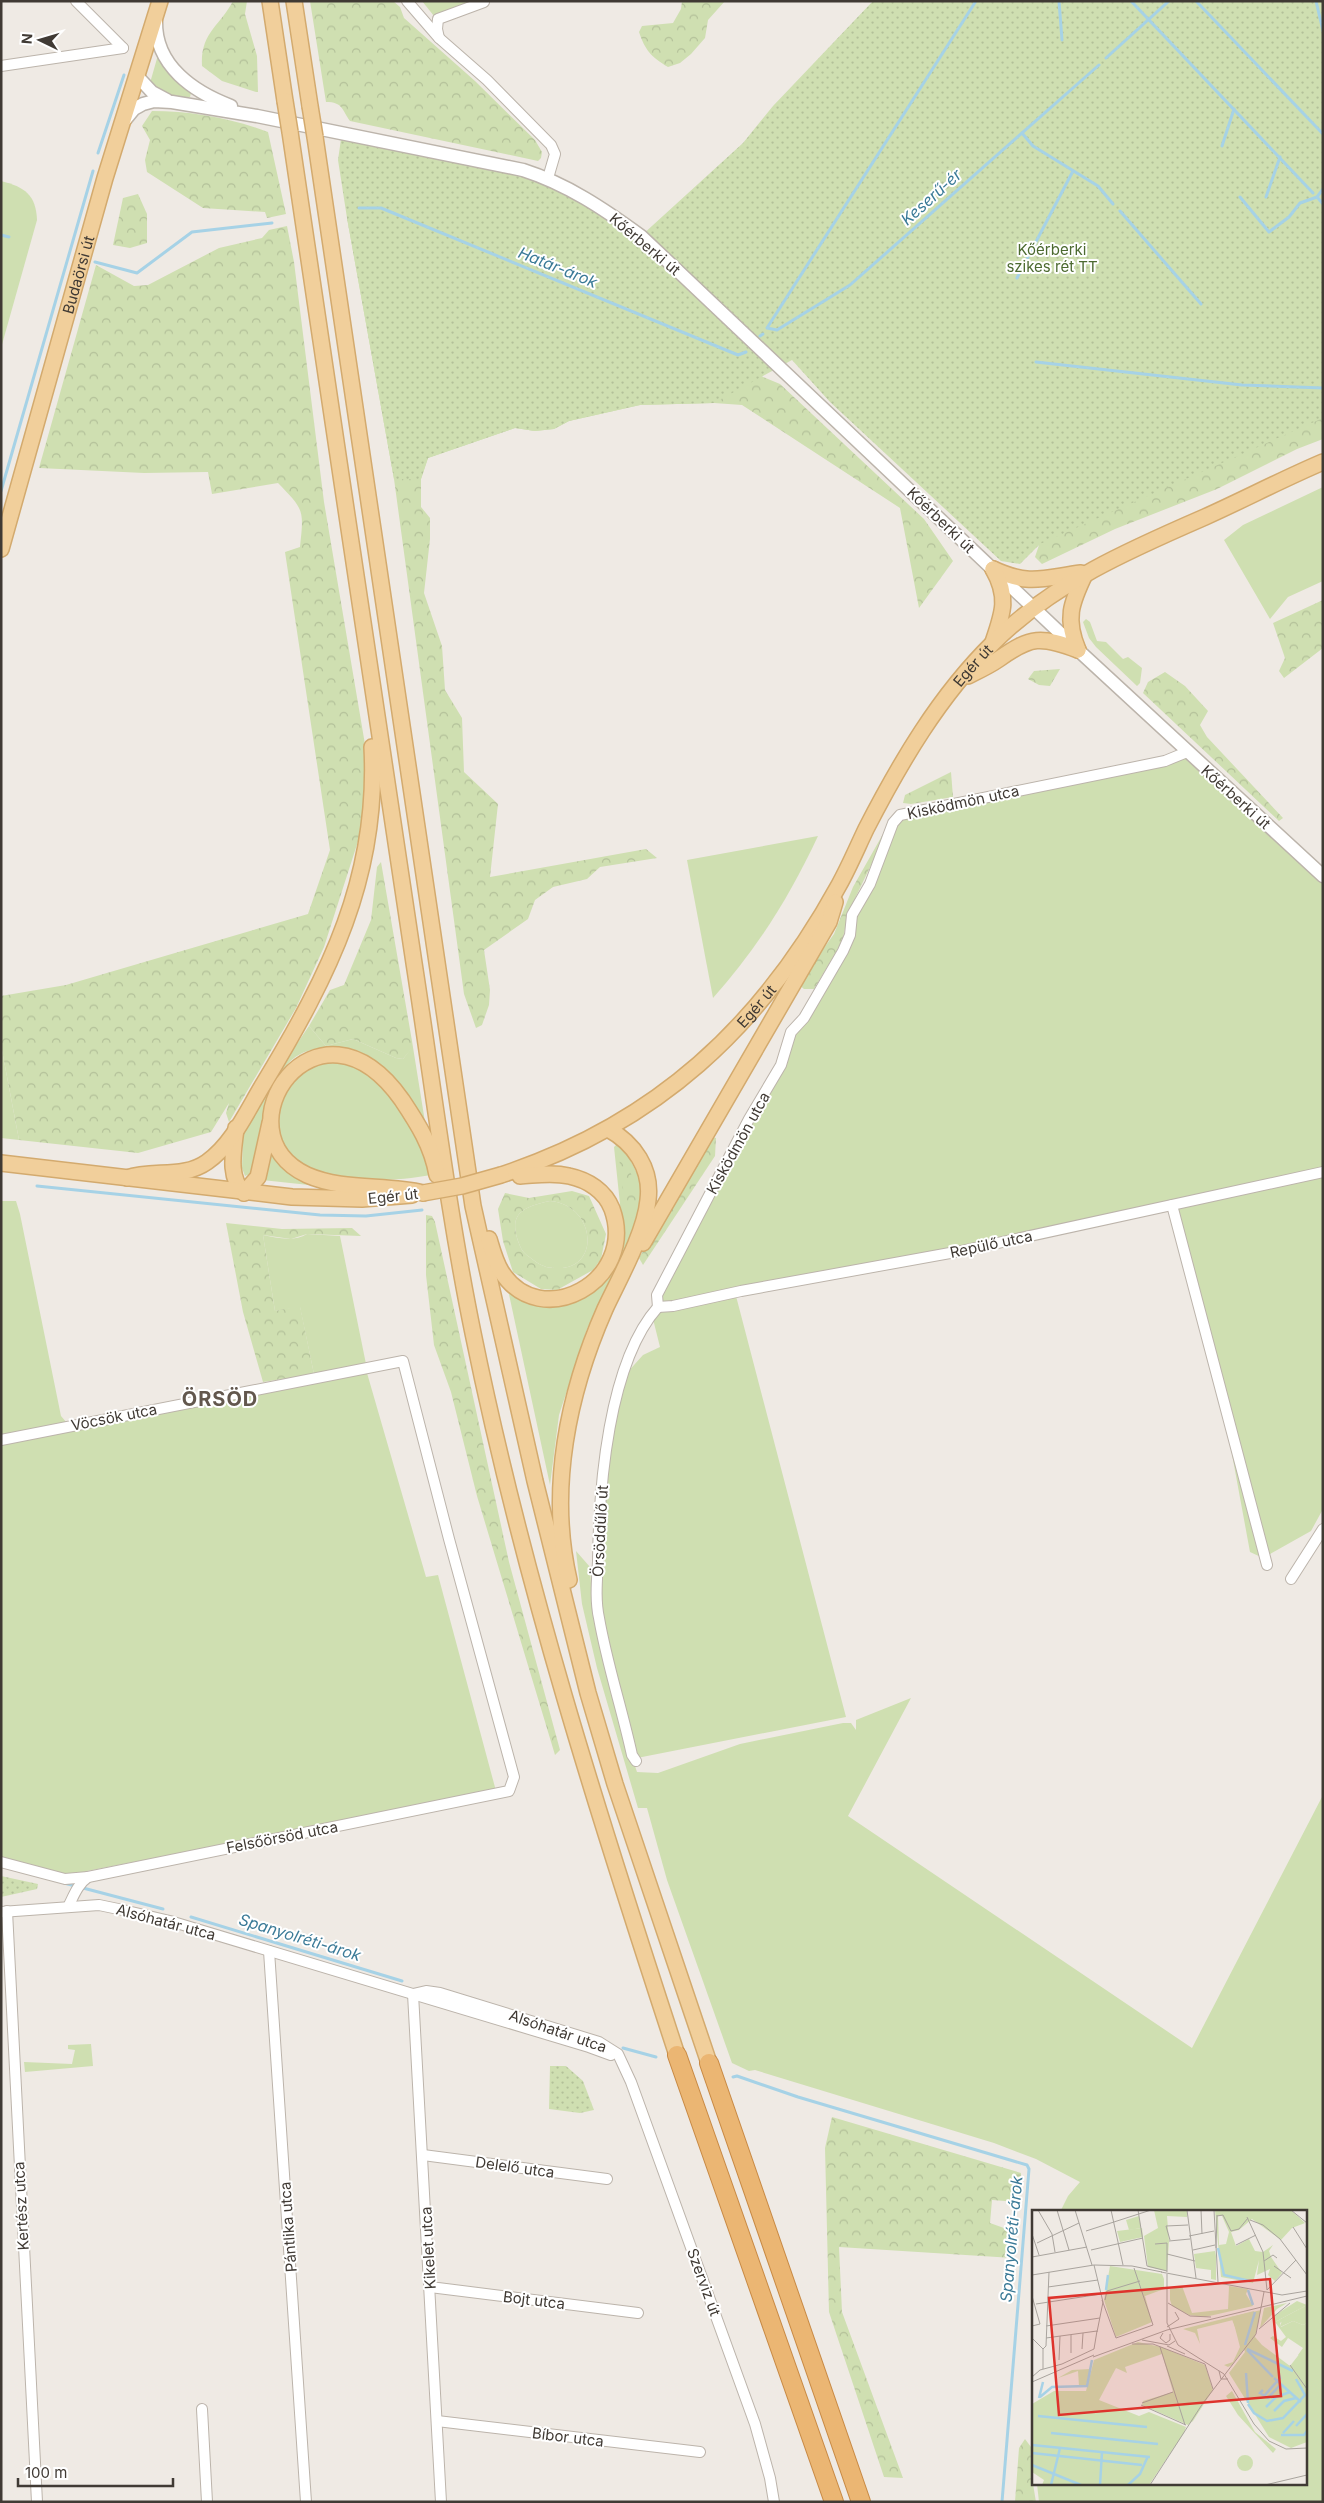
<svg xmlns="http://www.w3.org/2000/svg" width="1324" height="2503" viewBox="0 0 1324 2503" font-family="Inter,sans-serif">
<defs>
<pattern id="forest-crowns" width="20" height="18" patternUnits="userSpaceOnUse" patternTransform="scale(1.25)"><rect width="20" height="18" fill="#cfdfb1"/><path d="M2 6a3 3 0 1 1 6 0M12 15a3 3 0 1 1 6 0" fill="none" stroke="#b3c099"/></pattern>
<pattern id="park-dots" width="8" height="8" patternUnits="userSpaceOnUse" patternTransform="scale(1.25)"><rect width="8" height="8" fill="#cfdfb1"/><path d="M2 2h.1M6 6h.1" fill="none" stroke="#b3c099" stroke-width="1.8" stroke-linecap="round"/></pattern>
</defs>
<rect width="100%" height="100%" fill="#efeae4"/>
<g fill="#cfdfb1">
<path d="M422 1H470L434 16Z"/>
<path d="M158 55 170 74 191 93 190 97C174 100 162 94 150 83Z"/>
<path d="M1 181C25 187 36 195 37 220L1 348Z"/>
<path d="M1323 487V581L1288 597 1270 619 1224 540 1243 525Z"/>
<path d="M1086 619 1090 622 1097 641 1106 642 1123 659 1128 657 1142 668 1140 683 1137 686 1096 647 1089 638 1083 622Z"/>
<path d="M1187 752 1323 876V1509L1311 1531 1263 1558 1250 1552 1220 1389 1172 1205 736 1296 846 1717 637 1758 599 1614 605 1479 625 1375 643 1355 660 1347 653 1319 656 1301 784 1051C829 975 865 895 900 815Z"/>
<path d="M818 836C790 896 757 949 713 998L687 860Z"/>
<path d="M309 1026 326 1046 353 1039 396 1058 403 1059 412 1047V1041L425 1122C414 1114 407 1094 397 1082 392 1076 384 1070 377 1064 365 1053 351 1052 335 1049 265 1039 264 1129 250 1174L245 1176 242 1168 243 1135 260 1098Z"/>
<path d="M1 1045 19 1140 1 1138Z"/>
<path d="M330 1061C338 1063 353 1062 360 1067 393 1091 422 1135 431 1175 391 1182 335 1185 299 1163 274 1147 271 1112 284 1087 293 1072 314 1065 330 1061Z"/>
<path d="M269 1143C280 1162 290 1173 310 1182L309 1185 262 1180Z"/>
<path d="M617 1144 623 1146 640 1179V1210L630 1241 587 1329 559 1415 550 1485 507 1285 539 1302 567 1305 597 1290 620 1246 622 1223 614 1147Z"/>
<path d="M1 1201H16L20 1214 61 1416 73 1430 367 1373 426 1577 438 1575 496 1791 87 1871 75 1883 1 1865Z"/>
<path d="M550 1201C596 1205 601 1269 558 1268 548 1268 544 1267 536 1262 530 1257 523 1254 520 1246 507 1215 521 1207 550 1201Z"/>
<path d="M307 1234 340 1236 366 1364 314 1374 300 1307 275 1311 263 1235C277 1238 294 1242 307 1234Z"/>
<path d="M576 1551 590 1567 593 1616 622 1727 637 1772 658 1773 740 1744 843 1723H851L856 1730V1720L911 1698 848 1816 1192 2048 1323 1795V2502H1039L1037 2484H1305V2212H1060L1068 2196 1080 2182 1036 2159 994 2143 755 2070 749 2071 732 2063 667 1880 647 1808H638L597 1668 582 1604Z"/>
<path d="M91 2044 93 2066 25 2072 24 2062 72 2064 75 2050 68 2049V2045Z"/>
</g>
<g fill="url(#forest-crowns)" fill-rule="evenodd">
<path d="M233 1H247L245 14 257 56 258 92H256L222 81 202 66C200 33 220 26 233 1Z"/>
<path d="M310 1H393L400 7 404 18 475 81 535 140 542 152 541 158 538 161 350 121C342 110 343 102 326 102Z"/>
<path d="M682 1H725L708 20 705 38 691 54 680 63 668 67C651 57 645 50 639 32L642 26 673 23 681 9Z"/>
<path d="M152 111C191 111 231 118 268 132L286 214 267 218 265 212 203 208 147 172 145 160 150 140 142 126Z"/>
<path d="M138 194 147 214V243L130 248 113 245 123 198Z"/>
<path d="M375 214 780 384 924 519 953 561 919 608 900 508 742 405 714 403 640 405 569 421 554 429 535 431 515 428 428 458 421 479V507L430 518V539L424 593 442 646 445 690 462 718 464 772 498 804 490 877 646 849 657 858 600 867 587 879 553 887 535 900 528 919 484 950 490 990 489 1005 482 1025 476 1028 464 994 394 479 347 218Z"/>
<path d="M287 226 294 262 324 502 369 768 361 832 324 947 296 1008 229 1122 226 1113 229 1103 211 1132 138 1153 19 1140 1 1045V996L66 985 308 914 330 850 285 552 300 547C304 509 304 510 278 483L212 494 208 472 144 473 39 468 96 265 134 286 148 285 219 248 262 238 269 230Z"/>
<path d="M1323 373V439L1297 449 1217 489 1115 529 1042 564 1035 557 1039 545 1025 556 968 520Z"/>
<path d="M1323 600V648L1284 678 1279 671 1285 658 1273 623Z"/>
<path d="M1060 669 1050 686 1039 685 1028 679 1034 671Z"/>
<path d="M1165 672 1185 686 1208 711 1200 725 1207 737 1283 818 1279 821 1143 693 1148 682Z"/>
<path d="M951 772 953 797 911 804 903 803 905 795Z"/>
<path d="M883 834 885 836 849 911 842 942 814 989H804L798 984 834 934 853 887Z"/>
<path d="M381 862 412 1041V1048L403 1059 396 1058 353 1039 326 1046 309 1026 330 990 344 985 371 920 377 867Z"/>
<path d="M711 1137 716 1138 715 1156 643 1265 639 1258Z"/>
<path d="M621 1152H624C630 1171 642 1199 633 1218L626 1216 619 1157Z"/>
<path d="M572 1191 589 1196 606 1234 601 1259 593 1270 557 1290 541 1289 513 1272 503 1241 498 1209 505 1193 529 1198ZM550 1201C596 1205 601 1269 558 1268 548 1268 544 1267 536 1262 530 1257 523 1254 520 1246 507 1215 521 1207 550 1201Z"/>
<path d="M426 1215 432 1216 435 1222 509 1562 560 1750 555 1755 477 1496 451 1392 434 1345 426 1275Z"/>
<path d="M226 1223 282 1229 352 1228 361 1236 307 1234 291 1239 263 1235 275 1311 300 1306 314 1374 263 1382 243 1312Z"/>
<path d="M832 2117 1021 2173 1019 2202 992 2200 990 2223 1015 2232 1013 2258 839 2247 842 2312 903 2478 884 2477 829 2312 825 2148Z"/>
<path d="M1025 2439 1031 2447 1033 2484 1036 2502H1015L1019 2448Z"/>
</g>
<g fill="url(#park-dots)">
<path d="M873 1H1323V418L1040 544 1020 564 1001 561 830 402 792 360 714 403 640 405 569 421 554 429 535 431 515 428 428 458 421 479H394L347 218 338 160 341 139 523 170 641 236 743 143 773 106Z"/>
<path d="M1 1876 38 1884 37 1889 1 1897Z"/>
<path d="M550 2066H566L583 2081 594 2110 580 2113 549 2109Z"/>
</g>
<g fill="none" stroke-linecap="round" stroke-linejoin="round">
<g stroke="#a6d2e6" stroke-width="3">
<path d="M976 1 767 328 777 330 850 285 1099 65"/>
<path d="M1059 1 1062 40"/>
<path d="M1131 1 1313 193"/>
<path d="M1196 1 1323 134"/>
<path d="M1316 1 1323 31"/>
<path d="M1106 58 1169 1"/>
<path d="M1022 133 1033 146 1098 186 1113 204"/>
<path d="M1222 146 1234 109"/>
<path d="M98 153 124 75"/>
<path d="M1240 197 1269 232 1289 217 1300 203 1317 197 1323 189"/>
<path d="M1266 197 1280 157"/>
<path d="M1317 197 1323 204"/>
<path d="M359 208H381L738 355 746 352"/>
<path d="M1120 211 1201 304"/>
<path d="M1 235 9 237"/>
<path d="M95 262 137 273 192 232 272 223"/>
<path d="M1017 278 1073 171"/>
<path d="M760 336 763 334"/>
<path d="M1036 362 1242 385 1323 388"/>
<path d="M1 491 93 171"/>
<path d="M37 1186 320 1215 366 1216 422 1210"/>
<path d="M64 1883 163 1909"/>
<path d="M191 1917 402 1981"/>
<path d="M623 2048 656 2057"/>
<path d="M733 2077 737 2076 798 2097 1027 2165 1029 2169 1002 2502"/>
</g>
<defs>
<g id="minor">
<path d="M76 1 123 48"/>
<path d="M407 1 439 38 487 80 551 145 555 154 548 178"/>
<path d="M439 38 437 29 438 19 484 2"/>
<path d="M1 66 123 48"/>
<path d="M1172 1205 1267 1565"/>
<path d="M658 1307 657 1295 749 1119 781 1065 791 1032 804 1018 843 951 850 935 852 915 870 884 893 823 900 815 1165 761 1187 752"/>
<path d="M658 1307 673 1306 741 1291 961 1251 1323 1172"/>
<path d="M1 1440 403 1361 449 1539 514 1777 509 1791 88 1877C78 1884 74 1895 69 1905"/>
<path d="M1291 1579 1323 1529"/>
<path d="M636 1761 632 1755C622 1709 607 1664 599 1618 595 1600 597 1580 598 1561 599 1488 608 1363 658 1307"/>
<path d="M1 1862 65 1879 88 1877"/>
<path d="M7 1911 37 2502"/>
<path d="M1 1912 99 1905 123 1910 170 1921 589 2047 611 2055"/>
<path d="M269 1951 306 2502"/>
<path d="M413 1994 426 1991 440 1993 599 2042 618 2054 631 2082 755 2424 770 2478 774 2502"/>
<path d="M413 1994 441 2502"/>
<path d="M423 2155 607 2179"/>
<path d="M430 2287 638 2313"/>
<path d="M202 2409 207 2502"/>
<path d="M437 2421 700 2452"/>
</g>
<g id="tertiary">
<path d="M156 21C155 66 194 92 231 106"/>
<path d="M138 77 152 92 167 100"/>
<path d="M125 120 134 109 143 104 154 101 172 102 257 116 523 170C567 184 604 209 641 236L1078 650 1323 876"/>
</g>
<g id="primary">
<path d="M270 1 285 101"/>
<path d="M294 1 310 106"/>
<path d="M290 132C332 409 371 686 414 963 433 1086 448 1211 473 1333 523 1579 599 1817 677 2055"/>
<path d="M315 137 473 1206 535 1481 588 1693 615 1784 709 2063"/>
<path id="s1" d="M1 549 105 178 160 1"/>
<path d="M993 569C1030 586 1043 578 1081 573"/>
<path d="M993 569C1009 597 1003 613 993 642"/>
<path d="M1078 650C1065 619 1071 603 1085 574"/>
<path d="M968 676C978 671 989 666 999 659 1031 636 1041 636 1078 650"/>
<path d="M236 1128C234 1149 227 1177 244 1193"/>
<path d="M1 1163 292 1197 362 1199 412 1195"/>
<path id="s2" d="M501 1175C656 1124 761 1027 839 885 849 867 857 848 866 829 900 763 939 696 993 643 1053 583 1129 550 1205 517 1245 499 1283 479 1323 462"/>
<path d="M127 1178C153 1169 183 1179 207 1162 233 1144 248 1109 264 1083 329 975 379 877 372 747"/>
<path d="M244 1193 258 1177 270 1123"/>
<path d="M423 1193C386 1184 343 1191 307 1175 215 1132 317 980 402 1100 418 1124 432 1146 437 1175"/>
<path d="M489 1239C492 1249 495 1261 501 1271 540 1334 638 1281 612 1209 605 1191 588 1180 569 1176 552 1172 537 1175 520 1176"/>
<path d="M643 1243 829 922 835 902"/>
<path d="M569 1580C548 1489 568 1393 605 1309 619 1279 645 1233 648 1200 652 1169 634 1143 608 1129"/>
</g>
<g id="motorway">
<path d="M677 2055 834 2502"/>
<path d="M709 2063 861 2502"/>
</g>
</defs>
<use href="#minor" stroke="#bcb4ab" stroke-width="12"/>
<use href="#tertiary" stroke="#bcb4ab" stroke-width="15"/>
<use href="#primary" stroke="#d3aa6e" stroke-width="18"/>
<use href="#motorway" stroke="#c88a45" stroke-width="20"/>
<use href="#minor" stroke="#fff" stroke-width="10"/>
<use href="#tertiary" stroke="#fff" stroke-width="12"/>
<use href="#primary" stroke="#f1cf9b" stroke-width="15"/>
<use href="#motorway" stroke="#ebb673" stroke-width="18"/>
<defs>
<g id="primary-bridge">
<path d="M285 101 290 132"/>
<path d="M310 106 315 137"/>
<path d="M423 1193 462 1186 501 1175"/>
</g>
</defs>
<use href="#primary-bridge" stroke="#d3aa6e" stroke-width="18" stroke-linecap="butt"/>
<use href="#primary-bridge" stroke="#f1cf9b" stroke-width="15"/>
</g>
<g text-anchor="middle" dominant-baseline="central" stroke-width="4" stroke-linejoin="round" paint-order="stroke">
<g font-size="15" fill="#403a34" stroke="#fff">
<text transform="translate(645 244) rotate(40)">Kőérberki út</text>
<text stroke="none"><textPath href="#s1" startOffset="285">Budaörsi út</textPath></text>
<text transform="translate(941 520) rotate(44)">Kőérberki út</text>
<text stroke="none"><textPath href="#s2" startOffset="715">Egér út</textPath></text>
<text transform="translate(1236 797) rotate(42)">Kőérberki út</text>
<text transform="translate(963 802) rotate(-12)">Kisködmön utca</text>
<text stroke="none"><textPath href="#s2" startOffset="310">Egér út</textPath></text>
<text transform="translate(738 1143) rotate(-61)">Kisködmön utca</text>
<text transform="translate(393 1196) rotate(-6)">Egér út</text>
<text transform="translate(991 1244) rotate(-12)">Repülő utca</text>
<text transform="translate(114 1417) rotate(-11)">Vöcsök utca</text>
<text transform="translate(600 1531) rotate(-87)">Örsöddűlő út</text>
<text transform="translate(282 1837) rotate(-11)">Felsőörsöd utca</text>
<text transform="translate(166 1922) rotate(15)">Alsóhatár utca</text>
<text transform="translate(558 2031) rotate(19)">Alsóhatár utca</text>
<text transform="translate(515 2167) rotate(8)">Delelő utca</text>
<text transform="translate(21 2206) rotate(-93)">Kertész utca</text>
<text transform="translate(288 2227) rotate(-94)">Pántlika utca</text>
<text transform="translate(428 2248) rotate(-93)">Kikelet utca</text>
<text transform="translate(704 2282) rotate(70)">Szerviz út</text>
<text transform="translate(534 2300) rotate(7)">Bojt utca</text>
<text transform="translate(568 2437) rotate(7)">Bíbor utca</text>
</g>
<g font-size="15" fill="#4c6a30" stroke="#fff">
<text x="1052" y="249">Kőérberki<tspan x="1052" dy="17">szikes rét TT</tspan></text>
</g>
<g font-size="16" font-style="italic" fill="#3a7a97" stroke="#fff">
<text transform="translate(931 197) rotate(-42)">Keserű-ér</text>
<text transform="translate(558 267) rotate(22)">Határ-árok</text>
<text transform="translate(300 1937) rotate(17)">Spanyolréti-árok</text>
<text transform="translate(1011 2239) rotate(-85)">Spanyolréti-árok</text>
</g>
<g font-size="20" font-weight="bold" letter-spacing="1" fill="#62574d" stroke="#fff">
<text x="220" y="1399">ÖRSÖD</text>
</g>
</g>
<g transform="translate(1032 2210)">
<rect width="275" height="275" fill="#efeae4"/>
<path d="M122 0H155V7L135 6 137 31 135 61 116 57 112 26 126 18ZM183 0H259L273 13 260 18 249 30 220 9 207 20 199 22 204 36 217 29 223 41 231 42 241 35 237 41 239 47 250 63 243 71 236 65 238 59 225 65 227 50 221 73 189 67ZM186 6H190L197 22 194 34 187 35ZM110 18 111 27 88 32 85 21ZM183 41 184 46V70L179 69V60L164 58 162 44ZM78 56 130 64 132 69V79L113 86 120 112 84 127 72 90ZM265 91 275 95 243 112 240 107ZM106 132 129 137 173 155 181 180 161 211 156 215 110 195 111 191 141 182 130 144 93 157 95 163 84 158 67 190 107 206 117 202 154 217 152 223 117 275H10L12 270 0 262V194L22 181H54L62 150ZM200 181 223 222 244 239 241 243 206 205 194 186ZM205 253a8 8 0 1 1 16 0a8 8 0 1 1-16 0Z" fill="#cfdfb1" fill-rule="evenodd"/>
<path d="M150 76 160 103 196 99 197 76 216 79 214 84 221 96 173 107 157 105 140 96 138 90V79ZM255 93 245 99 228 118 232 98ZM275 95 248 113 249 117 261 111 271 115 275 113V146L266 145 271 138 256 128 250 137 238 128 241 126 249 131 254 127 243 112ZM222 101 212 139 200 155 196 157 192 155 201 152 208 137 201 110 165 119 168 134 163 123 151 119ZM58 159 54 176H47L46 161 26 168 40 160Z" fill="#cfdfb1"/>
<path d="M107 6 109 18 97 20 94 10ZM275 95V113L271 115 261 111 248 117 250 110ZM229 100 223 127 230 135 258 156 272 138 275 140V232L259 238 237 227 197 163 213 142 199 107Z" fill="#cfdfb1"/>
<path fill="none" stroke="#a6d2e6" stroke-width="2.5" d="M186 38 192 65 218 71M74 80 76 65M216 80 221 95M213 135 223 102M215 139 261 161M215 140 241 167M214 163 216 193M242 168 269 192M231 180 228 183 236 188 249 174M232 186 248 168 247 165M8 187 20 177 55 176 60 150M7 188 11 172M216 194 222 203 235 211 251 208 273 185 264 169M234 197 244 187 258 182M242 201 252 191 264 188M6 206 115 217M264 216 275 204M19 223 126 234M251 223 262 211M249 225H272L275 221M0 235 118 247M0 243 110 255M0 255 49 275M19 275 28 238M68 275 70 242M96 275 108 264 116 246"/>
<path fill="none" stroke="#a9a49e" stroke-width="1" d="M6 0 20 24 23 42M25 0 37 40M43 0 60 55M79 0 91 55M106 0 115 56 135 61M155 0 164 68M169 0 170 24M182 0 186 72M259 0 275 13M185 6 191 5 199 21 207 19 216 8M215 7 231 42 235 80M218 10 231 15 248 29 275 65M261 17 275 39M54 21 119 0M0 24 7 45M157 26 182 21M138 30 134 16 156 15M137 31 158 29M5 33 47 13M123 34 135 33V62M204 35 224 25M184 38 185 5M59 40 111 28M161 40 183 35M135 44 163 51M0 47 55 37M232 51 241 45 245 48M62 55 71 92 65 122M242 56 259 68M129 62 250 85 275 81M135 64V113L146 135 192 164 222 214 237 231 254 239 275 238M0 65 62 55 100 56 130 62M16 77 66 70M235 80 264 50M0 86 8 114 0 116M70 90 84 128 121 115 102 58M73 90 75 81 108 71M136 93 158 106 179 107M4 94 69 84M14 116 68 108M135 117 147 109 143 102M227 119 258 93M131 123 128 128 134 133 138 130V124M0 128 11 139V159M14 128 65 121M110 130 137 135 143 131M100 134H121L173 154 181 179M135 136 153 144M128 137 153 215M11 139 14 136 17 62M50 139 51 123M39 143V125M61 147 135 120 275 86M27 150 28 126M258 155 275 179M187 161 189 169H196M0 167 8 160 30 154 62 139 65 121M0 172 62 145M110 193 141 182M109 195 154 215M118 275 171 193 224 124 232 82M233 275 275 265"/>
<path fill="#de332c" fill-opacity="0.15" stroke="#de332c" stroke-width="2.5" d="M238 69 249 186 27 205 17 88Z"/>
<rect width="275" height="275" fill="none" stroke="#403a34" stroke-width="2.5"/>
</g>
<rect width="1324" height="2503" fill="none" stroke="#403a34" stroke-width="5"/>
<g transform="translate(40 40) rotate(275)" stroke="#ffffff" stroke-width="4" paint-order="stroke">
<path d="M0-4L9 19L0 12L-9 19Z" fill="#403a34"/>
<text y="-8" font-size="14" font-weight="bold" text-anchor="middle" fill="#403a34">N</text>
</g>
<path d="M18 2478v8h155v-8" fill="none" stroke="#403a34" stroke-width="2.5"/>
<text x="25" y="2478" font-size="15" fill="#403a34" stroke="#ffffff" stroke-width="4" paint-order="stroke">100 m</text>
</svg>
